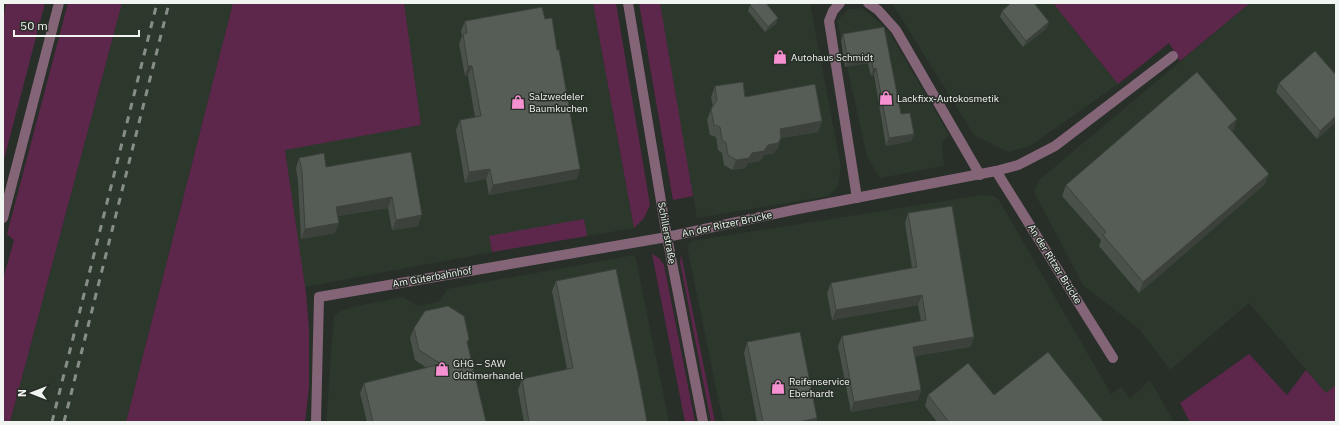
<svg xmlns="http://www.w3.org/2000/svg" width="1339" height="425" viewBox="0 0 1339 425" font-family="'IBM Plex Sans',sans-serif">
<rect width="100%" height="100%" fill="#282e28"/>
<g fill="#2d382d">
<path d="M122 3H233L126 422H10Z"/>
<path d="M404 3H593L634 228 482 254 305 287 285 149 421 125Z"/>
<path d="M660 3H810L841 167 838 186 829 196 697 218 678 112Z"/>
<path d="M892 3H1053L1118 84 1030 146 1008 152 974 135Z"/>
<path d="M1250 3H1336V385L1326 393 1249 303 1170 370 1140 330 1083 285 1034 192 1039 180Z"/>
<path d="M862 8 888 30 949 135 942 143 944 166 880 178 867 157 837 21 849 9Z"/>
<path d="M982 195 994 196 999 200 1111 394 1121 387 1130 399 1150 380 1174 422H723L687 246 692 241Z"/>
<path d="M635 255 669 422H326L334 316 339 312 352 307 403 297 418 306 440 301 447 289Z"/>
</g>
<g fill="#5d274b">
<path d="M6 3H45L3 163V21Z"/>
<path d="M68 3H122L10 422H3V279L14 240 7 234Z"/>
<path d="M233 3H404L421 125 285 150 306 293 309 330V387L305 422H126Z"/>
<path d="M593 3H616L650 205 644 218 634 228Z"/>
<path d="M639 3H660L693 196 673 200Z"/>
<path d="M1053 3H1250L1180 61 1169 43 1118 84Z"/>
<path d="M584 219 587 236 492 252 489 236Z"/>
<path d="M652 254 659 258 664 265 695 422H685Z"/>
<path d="M681 254 715 422H711L680 262Z"/>
<path d="M1249 354 1287 395 1306 370 1326 393 1336 385V422H1190L1180 403Z"/>
</g>
<g fill="none" stroke-linecap="round" stroke-linejoin="round">
<g stroke="#836577" stroke-width="10">
<path d="M628 3 667 237 703 422"/>
<path d="M840 3 833 11 829 21 857 198"/>
<path d="M868 3 878 10 896 30 980 175"/>
<path d="M996 171 1113 358"/>
<path d="M316 422 319 297 667 237 793 210 996 171 1018 165 1055 146 1173 56"/>
</g>
<path stroke="#836577" stroke-width="10" d="M3 218 59 3"/>
<g stroke="#888d88" stroke-width="3" stroke-dasharray="7 7" stroke-linecap="butt">
<path d="M52 422 157 3"/>
<path d="M64 422 169 3"/>
</g>
</g>
<g fill="#4a504a">
<path d="M750 5 778 18 776 24 765 32 748 11Z"/>
<path d="M1002 11 1047 28 1023 47 1000 17Z"/>
<path d="M465 21 577 179 489 195 486 179 465 183 456 130 460 120 475 117 468 76H465L459 44 462 36 461 31Z"/>
<path d="M884 27 901 114 914 134 911 141 886 146 874 75 871 76 868 63 845 67 841 41 843 34Z"/>
<path d="M1336 75V122L1317 139 1276 92 1279 83Z"/>
<path d="M715 86 822 121 818 132 781 138 778 148 774 153 764 155 760 161 748 163 745 168 732 170 724 165 722 153 718 150 716 137 710 135 707 120 711 109 713 107 711 97Z"/>
<path d="M1234 129 1232 131 1265 184 1139 293 1099 246 1101 240 1062 196 1066 185Z"/>
<path d="M411 152 418 226 392 230 388 208 338 216 335 233 301 239 298 181 296 168 299 158 326 167Z"/>
<path d="M908 213 974 337 970 347 915 356 921 390 918 400 851 412 838 346 842 336 921 321 918 305 832 320 827 293 831 283 912 268 905 223Z"/>
<path d="M556 281 647 422H524L518 390 522 379 567 369 552 291Z"/>
<path d="M414 328 467 343 486 422H367L360 393 364 383 427 368 415 360 410 338Z"/>
<path d="M747 342 817 418 816 422H757L744 353Z"/>
<path d="M928 395H994L1104 422H937L925 406Z"/>
</g>
<g fill="#3c413c">
<path d="M778 18 776 24 765 32 768 27Z"/>
<path d="M1049 22 1047 28 1023 47 1026 41Z"/>
<path d="M871 56 868 63 845 67 848 60Z"/>
<path d="M468 66H472L468 76H465Z"/>
<path d="M876 68 874 75 871 76 873 69Z"/>
<path d="M1336 116V122L1317 139 1320 131Z"/>
<path d="M1237 119 1234 129 1224 137 1228 127Z"/>
<path d="M822 121 818 132 781 138 778 148 774 153 764 155 760 161 748 163 745 168 732 170 736 160 752 153 780 129Z"/>
<path d="M914 134 911 141 886 146 889 138Z"/>
<path d="M490 169 486 179 465 183 469 172Z"/>
<path d="M580 169 577 179 489 195 493 185Z"/>
<path d="M1269 174 1265 184 1139 293 1143 282Z"/>
<path d="M392 197 388 208 332 217 336 207Z"/>
<path d="M422 215 418 226 392 230 396 220Z"/>
<path d="M339 223 335 233 301 239 305 229Z"/>
<path d="M922 295 918 305 832 320 836 310Z"/>
<path d="M974 337 970 347 909 357 913 347Z"/>
<path d="M921 390 918 400 851 412 854 402Z"/>
<path d="M817 418 816 422H799Z"/>
</g>
<g fill="#565d56" stroke="#3c413c">
<path d="M752 3H766L778 18 768 27 750 5Z"/>
<path d="M1011 3H1034L1049 22 1026 41 1002 11Z"/>
<path d="M542 7 545 19 552 18 557 50H559L580 169 493 185 490 169 469 172 460 120 481 116 472 66H468L463 34 467 33 465 21Z"/>
<path d="M884 27 901 114 910 113 914 134 889 138 876 68 873 69 871 56 848 60 843 34Z"/>
<path d="M1315 51 1336 75V116L1320 131 1279 83Z"/>
<path d="M1197 72 1237 119 1228 127 1269 174 1143 282 1103 235 1106 232 1066 185Z"/>
<path d="M743 82 745 97 815 84 822 121 780 129 781 138 778 143 768 145 764 151 752 153 749 158 736 160 728 155 726 143 722 140 720 127 714 125 711 109 717 100 715 86Z"/>
<path d="M411 152 422 215 396 220 392 197 336 207 339 223 305 229 302 171 299 158 324 153 326 167Z"/>
<path d="M952 206 974 337 913 347 921 390 854 402 842 336 926 320 922 295 836 310 831 283 917 267 908 213Z"/>
<path d="M616 269 638 374 647 422H529L522 379 573 368 556 281Z"/>
<path d="M448 306 464 316 469 339 467 342 486 422H373L364 383 441 364 419 350 414 328 425 311Z"/>
<path d="M800 332 817 418 799 422H763L747 342Z"/>
<path d="M1048 352 1104 422H949L928 395 968 363 994 395Z"/>
</g>
<defs>
<symbol id="shop-bare" viewBox="-9 -9 18 18"><path d="M-5-2.5h2.3a2.7 3.5 0 0 1 5.4 0H5L5.5 6h-11ZM-1.5-2.5h3a1.5 2.3 0 0 0-3 0Z" fill="#f590d1" stroke="#282e28" stroke-width="2.5" paint-order="stroke"/></symbol>
</defs>
<g fill-rule="evenodd">
<use href="#shop-bare" x="770" y="47" width="20" height="20"/>
<use href="#shop-bare" x="876" y="88" width="20" height="20"/>
<use href="#shop-bare" x="508" y="92" width="20" height="20"/>
<use href="#shop-bare" x="432" y="359" width="20" height="20"/>
<use href="#shop-bare" x="768" y="377" width="20" height="20"/>
</g>
<g text-anchor="middle" dominant-baseline="central" stroke-width="3" stroke-linejoin="round" paint-order="stroke">
<g font-size="10" fill="#f1f5f1" stroke="#282e28" text-anchor="start">
<text x="791" y="57">Autohaus Schmidt</text>
<text x="529" y="96">Salzwedeler<tspan x="529" dy="12">Baumkuchen</tspan></text>
<text x="897" y="98">Lackfixx-Autokosmetik</text>
<text x="453" y="363">GHG – SAW<tspan x="453" dy="12">Oldtimerhandel</tspan></text>
<text x="789" y="381">Reifenservice<tspan x="789" dy="12">Eberhardt</tspan></text>
</g>
<g font-size="10" fill="#f1f5f1" stroke="#282e28">
<text transform="translate(727 224) rotate(-12)">An der Ritzer Brücke</text>
<text transform="translate(667 233) rotate(80)">Schillerstraße</text>
<text transform="translate(1055 264) rotate(58)">An der Ritzer Brücke</text>
<text transform="translate(432 277) rotate(-10)">Am Güterbahnhof</text>
</g>
</g>
<rect width="1339" height="425" fill="none" stroke="#f1f5f1" stroke-width="8"/>
<g transform="translate(32 393) rotate(270)" stroke="#282e28" stroke-width="3" paint-order="stroke">
<path d="M0-3L7 15L0 10L-7 15Z" fill="#f1f5f1"/>
<text y="-6" font-size="11" font-weight="bold" text-anchor="middle" fill="#f1f5f1">N</text>
</g>
<path d="M14 30v6h125v-6" fill="none" stroke="#f1f5f1" stroke-width="2"/>
<text x="20" y="30" font-size="12" fill="#f1f5f1" stroke="#282e28" stroke-width="3" paint-order="stroke">50 m</text>
</svg>
